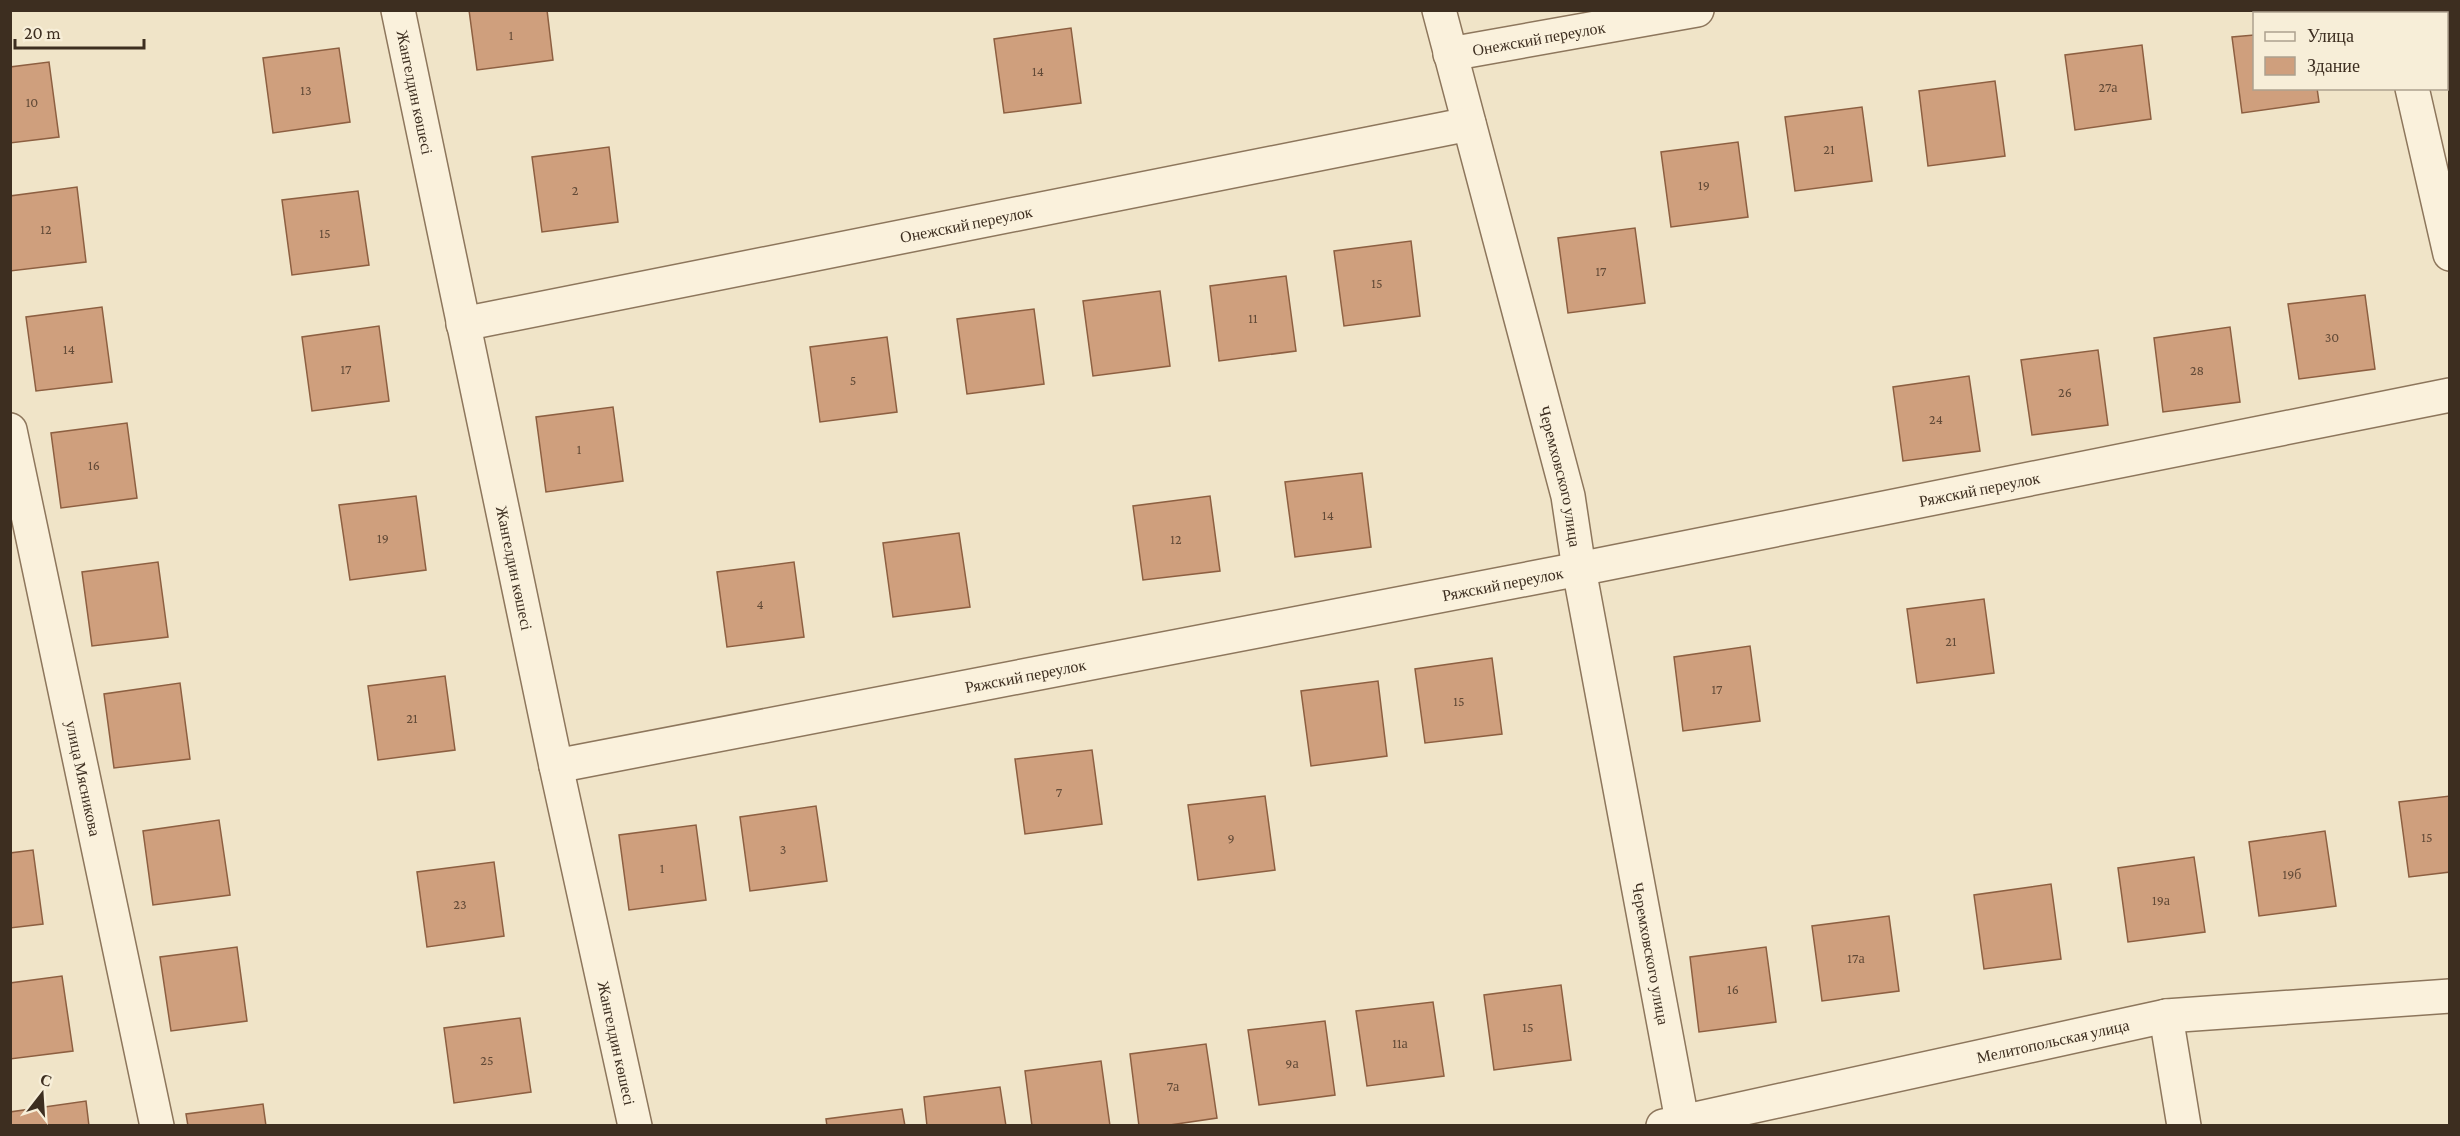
<svg xmlns="http://www.w3.org/2000/svg" width="2460" height="1136" viewBox="0 0 2460 1136" font-family="'Crimson Pro',serif">
<rect width="100%" height="100%" fill="#f0e4c8"/>
<g fill="#cf9f7d" stroke="#8d5f41" stroke-width="1.5">
<path d="M469 10H547L553 60 477 70Z"/>
<path d="M1071 28 1081 103 1004 113 994 39Z"/>
<path d="M2254 35V88H2317L2319 102 2242 113 2232 37Z"/>
<path d="M2142 45 2151 119 2075 130 2065 55Z"/>
<path d="M339 48 350 122 273 133 263 58Z"/>
<path d="M49 62 59 137 10 143V67Z"/>
<path d="M1995 81 2005 156 1928 166 1919 91Z"/>
<path d="M1862 107 1872 181 1795 191 1785 117Z"/>
<path d="M1738 142 1748 217 1671 227 1661 152Z"/>
<path d="M609 147 618 222 542 232 532 157Z"/>
<path d="M77 187 86 262 10 271V196Z"/>
<path d="M358 191 369 265 292 275 282 200Z"/>
<path d="M1635 228 1645 303 1568 313 1558 238Z"/>
<path d="M1411 241 1420 316 1344 326 1334 251Z"/>
<path d="M1286 276 1296 351 1219 361 1210 286Z"/>
<path d="M1160 291 1170 366 1093 376 1083 301Z"/>
<path d="M2365 295 2375 369 2299 379 2288 304Z"/>
<path d="M102 307 112 382 36 391 26 317Z"/>
<path d="M1034 309 1044 384 967 394 957 319Z"/>
<path d="M379 326 389 401 312 411 302 337Z"/>
<path d="M2230 327 2240 402 2163 412 2154 338Z"/>
<path d="M887 337 897 412 820 422 810 347Z"/>
<path d="M2098 350 2108 425 2032 435 2021 360Z"/>
<path d="M1969 376 1980 451 1903 461 1893 387Z"/>
<path d="M613 407 623 481 546 492 536 417Z"/>
<path d="M127 423 137 498 61 508 51 433Z"/>
<path d="M1362 473 1371 547 1295 557 1285 482Z"/>
<path d="M416 496 426 570 350 580 339 505Z"/>
<path d="M1210 496 1220 571 1143 580 1133 506Z"/>
<path d="M959 533 970 607 893 617 883 543Z"/>
<path d="M158 562 168 637 92 646 82 572Z"/>
<path d="M794 562 804 637 727 647 717 572Z"/>
<path d="M1984 599 1994 673 1917 683 1907 609Z"/>
<path d="M1750 646 1760 721 1683 731 1674 657Z"/>
<path d="M1492 658 1502 734 1425 743 1415 669Z"/>
<path d="M445 676 455 750 378 760 368 686Z"/>
<path d="M1378 681 1387 756 1311 766 1301 691Z"/>
<path d="M180 683 190 759 114 768 104 694Z"/>
<path d="M1092 750 1102 824 1025 834 1015 759Z"/>
<path d="M1265 796 1275 870 1198 880 1188 805Z"/>
<path d="M2450 796V872L2409 877 2399 802Z"/>
<path d="M816 806 827 881 750 891 740 817Z"/>
<path d="M219 820 230 895 153 905 143 831Z"/>
<path d="M696 825 706 900 629 910 619 835Z"/>
<path d="M2325 831 2336 906 2259 916 2249 842Z"/>
<path d="M33 850 43 924 10 928V853Z"/>
<path d="M2194 857 2205 932 2128 942 2118 868Z"/>
<path d="M494 862 504 936 427 947 417 872Z"/>
<path d="M2051 884 2061 959 1984 969 1974 895Z"/>
<path d="M1889 916 1899 991 1822 1001 1812 926Z"/>
<path d="M237 947 247 1021 171 1031 160 957Z"/>
<path d="M1766 947 1776 1022 1699 1032 1690 957Z"/>
<path d="M62 976 73 1051 10 1059V983Z"/>
<path d="M1561 985 1571 1060 1494 1070 1484 995Z"/>
<path d="M1433 1002 1444 1076 1367 1086 1356 1011Z"/>
<path d="M520 1018 531 1092 454 1103 444 1028Z"/>
<path d="M1325 1021 1335 1095 1259 1105 1248 1030Z"/>
<path d="M1206 1044 1217 1118 1163 1126H1139L1130 1054Z"/>
<path d="M1101 1061 1110 1126H1032L1025 1071Z"/>
<path d="M1000 1087 1006 1126H927L924 1097Z"/>
<path d="M86 1101 89 1126H11L10 1112Z"/>
<path d="M263 1104 266 1126H188L186 1114Z"/>
<path d="M902 1109 905 1126H827L826 1119Z"/>
</g>
<g fill="none" stroke-linecap="round" stroke-linejoin="round">
<defs>
<g id="minor">
<path id="s1" d="M398 10 556 766 635 1126"/>
<path id="s2" d="M1439 10 1568 496 1579 569 1683 1126"/>
<path d="M2394 10 2395 14"/>
<path id="s3" d="M1450 54 1697 10"/>
<path d="M2412 88 2450 254"/>
<path id="s4" d="M463 324 1469 124"/>
<path id="s5" d="M10 430 157 1126"/>
<path id="s6" d="M556 766 1579 569 2450 395"/>
<path d="M2166 1016 2184 1126"/>
</g>
<g id="tertiary">
<path id="s7" d="M1663 1126 2166 1016 2450 996"/>
</g>
</defs>
<use href="#minor" stroke="#8d765c" stroke-width="36"/>
<use href="#tertiary" stroke="#8d765c" stroke-width="36"/>
<use href="#minor" stroke="#faf1dc" stroke-width="33"/>
<use href="#tertiary" stroke="#faf1dc" stroke-width="33"/>
</g>
<g text-anchor="middle" dominant-baseline="central" stroke-width="5" stroke-linejoin="round" paint-order="stroke">
<g font-size="14" fill="#624a37">
<text x="511" y="35">1</text>
<text x="1038" y="71">14</text>
<text x="2108" y="87">27а</text>
<text x="306" y="90">13</text>
<text x="32" y="102">10</text>
<text x="1829" y="149">21</text>
<text x="1704" y="185">19</text>
<text x="575" y="190">2</text>
<text x="46" y="229">12</text>
<text x="325" y="233">15</text>
<text x="1601" y="271">17</text>
<text x="1377" y="283">15</text>
<text x="1253" y="318">11</text>
<text x="2332" y="337">30</text>
<text x="69" y="349">14</text>
<text x="346" y="369">17</text>
<text x="2197" y="370">28</text>
<text x="853" y="380">5</text>
<text x="2065" y="392">26</text>
<text x="1936" y="419">24</text>
<text x="579" y="449">1</text>
<text x="94" y="465">16</text>
<text x="1328" y="515">14</text>
<text x="383" y="538">19</text>
<text x="1176" y="539">12</text>
<text x="760" y="604">4</text>
<text x="1951" y="641">21</text>
<text x="1717" y="689">17</text>
<text x="1459" y="701">15</text>
<text x="412" y="718">21</text>
<text x="1059" y="792">7</text>
<text x="2427" y="837">15</text>
<text x="1231" y="838">9</text>
<text x="783" y="849">3</text>
<text x="662" y="868">1</text>
<text x="2292" y="874">19б</text>
<text x="2161" y="900">19а</text>
<text x="460" y="904">23</text>
<text x="1856" y="958">17а</text>
<text x="1733" y="989">16</text>
<text x="1528" y="1027">15</text>
<text x="1400" y="1043">11а</text>
<text x="487" y="1060">25</text>
<text x="1292" y="1063">9а</text>
<text x="1173" y="1086">7а</text>
</g>
<g font-size="16" fill="#3d2e20" stroke="#f7eed8">
<text stroke="none"><textPath href="#s3" startOffset="90">Онежский переулок</textPath></text>
<text stroke="none"><textPath href="#s1" startOffset="84">Жангелдин көшесі</textPath></text>
<text stroke="none"><textPath href="#s4" startOffset="513">Онежский переулок</textPath></text>
<text stroke="none"><textPath href="#s2" startOffset="482">Черемховского улица</textPath></text>
<text stroke="none"><textPath href="#s6" startOffset="1450">Ряжский переулок</textPath></text>
<text stroke="none"><textPath href="#s1" startOffset="570">Жангелдин көшесі</textPath></text>
<text stroke="none"><textPath href="#s6" startOffset="964">Ряжский переулок</textPath></text>
<text stroke="none"><textPath href="#s6" startOffset="478">Ряжский переулок</textPath></text>
<text stroke="none"><textPath href="#s5" startOffset="356">улица Мясникова</textPath></text>
<text stroke="none"><textPath href="#s2" startOffset="968">Черемховского улица</textPath></text>
<text stroke="none"><textPath href="#s7" startOffset="399">Мелитопольская улица</textPath></text>
<text stroke="none"><textPath href="#s1" startOffset="1056">Жангелдин көшесі</textPath></text>
</g>
</g>
<rect width="2460" height="1136" fill="none" stroke="#3d2e20" stroke-width="24"/>
<rect x="2253" y="12" width="195" height="78" fill="#f7eed8" stroke="#ada18e" stroke-width="1.5"/>
<rect x="2265" y="32" width="30" height="9" fill="#faf1dc" stroke="#ada18e" stroke-width="1.5"/>
<text x="2307" y="42" font-size="18" fill="#3d2e20">Улица</text>
<rect x="2265" y="57" width="30" height="18" fill="#cf9f7d" stroke="#ada18e" stroke-width="1.5"/>
<text x="2307" y="72" font-size="18" fill="#3d2e20">Здание</text>
<g transform="translate(42 1094) rotate(17)" stroke="#f7eed8" stroke-width="4.5" paint-order="stroke">
<path d="M0-4.5L10 22L0 15L-10 22Z" fill="#3d2e20"/>
<text y="-9" font-size="16" font-weight="bold" text-anchor="middle" fill="#3d2e20">С</text>
</g>
<path d="M15 39v9h129v-9" fill="none" stroke="#3d2e20" stroke-width="3"/>
<text x="24" y="39" font-size="18" fill="#3d2e20" stroke="#f7eed8" stroke-width="4.5" paint-order="stroke">20 m</text>
</svg>
